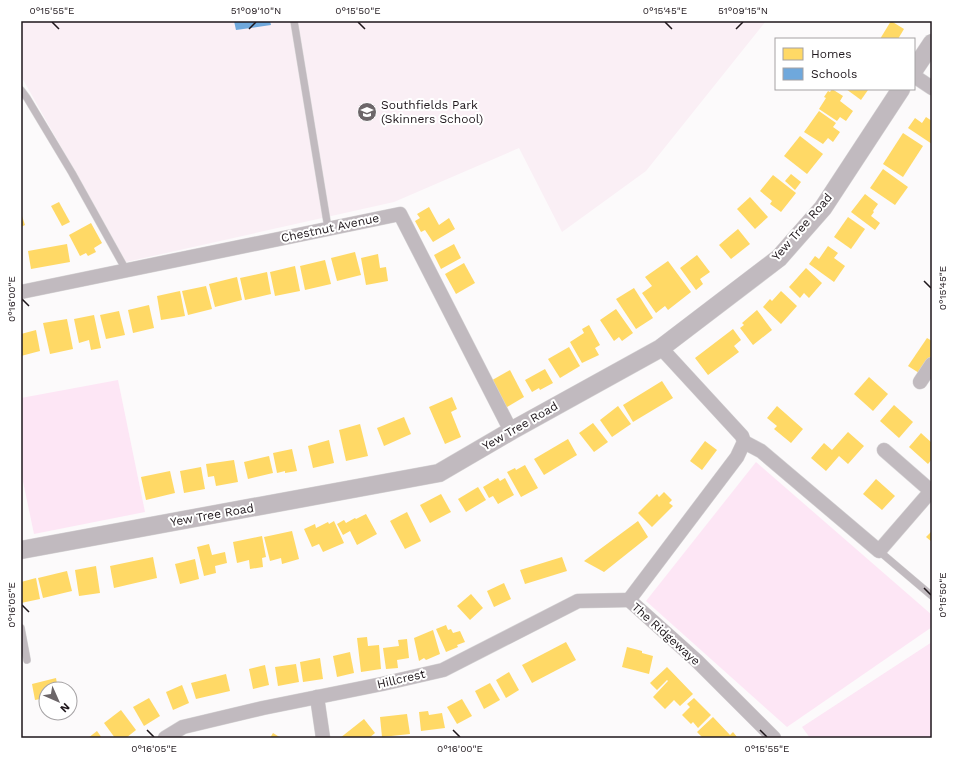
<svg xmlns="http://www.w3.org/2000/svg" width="953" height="759" viewBox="0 0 953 759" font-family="'Work Sans',sans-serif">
<rect width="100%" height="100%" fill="#fcfafb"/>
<path fill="#faeff5" d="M21 21H766L646 171 562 232 519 148 394 202 126 262 21 76Z"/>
<g fill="#fde6f5">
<path d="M118 380 145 512 34 534 21 472V398Z"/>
<path d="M756 462 932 615V627L787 727 646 601Z"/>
<path d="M932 642V738H810L802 727Z"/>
</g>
<g fill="#ffd966">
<path d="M891 21 904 29 898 39H880Z"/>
<path d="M832 89 843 96 840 101 853 111 846 121 840 117 837 121 819 109 826 98 824 97 828 91 830 92Z"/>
<path d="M846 89H866L868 90 861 100Z"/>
<path d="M819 111 836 123 833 127 840 132 833 142 828 138 823 144 804 132Z"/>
<path d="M926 117 932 121V144L908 128 915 118 922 123Z"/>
<path d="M903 133 923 146 903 177 883 164Z"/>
<path d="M800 136 823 154 807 174 784 156Z"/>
<path d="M883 169 908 187 895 205 870 188Z"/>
<path d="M791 174 801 182 795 190 785 181Z"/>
<path d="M773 175 796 193 781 212 770 204 772 201 760 191Z"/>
<path d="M865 194 878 204 873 211 874 212 871 216 880 223 875 230 851 212Z"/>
<path d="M750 197 768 217 755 229 737 209Z"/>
<path d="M59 202 70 222 62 226 51 206Z"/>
<path d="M429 207 439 225 449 218 455 229 433 242 425 230 421 232 415 221 420 218 417 214Z"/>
<path d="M21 213 25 225 21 227Z"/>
<path d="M848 217 865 229 851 249 834 237Z"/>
<path d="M91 223 102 243 94 248 96 252 88 256 86 253 80 256 69 235Z"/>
<path d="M738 229 750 244 731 259 719 245Z"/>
<path d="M67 244 70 262 31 269 28 251Z"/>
<path d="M454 244 461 258 441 269 434 255Z"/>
<path d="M828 246 838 253 834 258 845 266 834 282 809 264 815 256 819 259Z"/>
<path d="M355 252 361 275 337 281 331 258Z"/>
<path d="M378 254 380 268 386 267 388 281 366 285 361 258Z"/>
<path d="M697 255 710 272 700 279 703 284 696 290 680 268Z"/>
<path d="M325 260 331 284 305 290 300 266Z"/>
<path d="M668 261 691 292 668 310 665 306 656 313 642 293 652 286 645 277Z"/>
<path d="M464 263 475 283 456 294 445 274Z"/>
<path d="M295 266 300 291 275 296 270 272Z"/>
<path d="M806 268 822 283 809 298 804 293 800 298 789 287Z"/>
<path d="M267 272 271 294 245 300 240 278Z"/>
<path d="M237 277 242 300 215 307 209 284Z"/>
<path d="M206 286 212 309 188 315 182 291Z"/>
<path d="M634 288 653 318 636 329 616 299Z"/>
<path d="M180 291 185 316 161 320 157 296Z"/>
<path d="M781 291 797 306 781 324 763 307 770 299 772 301Z"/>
<path d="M149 305 154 328 133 333 128 310Z"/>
<path d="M616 309 633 333 622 341 619 337 614 341 600 320Z"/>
<path d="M757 310 772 330 753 345 740 328 744 325 742 323Z"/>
<path d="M119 311 125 335 106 339 100 315Z"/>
<path d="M94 315 101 348 91 350 89 340 79 343 74 319Z"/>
<path d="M67 319 73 349 50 354 43 323Z"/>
<path d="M589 325 600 345 595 348 599 355 582 363 570 342 584 333 582 329Z"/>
<path d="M733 329 741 340 734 346 739 352 708 375 695 358Z"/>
<path d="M36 330 40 351 21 356V334Z"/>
<path d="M927 338 932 341V355L919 373 908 366Z"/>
<path d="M569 347 580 366 560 378 548 359Z"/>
<path d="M545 369 553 383 540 390 539 388 532 392 525 380Z"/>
<path d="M510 370 524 397 502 410 487 383Z"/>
<path d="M869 377 888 394 873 411 854 394Z"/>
<path d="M662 381 673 398 633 422 623 405Z"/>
<path d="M452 397 457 409 451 412 461 437 445 444 429 407Z"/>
<path d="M894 405 913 422 899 438 880 421Z"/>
<path d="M618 406 631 424 612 437 600 420Z"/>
<path d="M777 406 803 429 791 443 774 429 777 426 767 418Z"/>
<path d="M404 417 411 434 384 446 377 428Z"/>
<path d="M593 423 608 442 594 452 579 433Z"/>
<path d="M360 424 368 456 346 461 339 430Z"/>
<path d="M848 432 864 446 848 464 839 456 826 471 811 458 824 443 832 450Z"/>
<path d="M921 433 932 443V459L928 464 909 447Z"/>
<path d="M568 439 577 455 544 475 534 459Z"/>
<path d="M329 440 334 463 313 468 308 446Z"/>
<path d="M705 441 717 450 702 470 690 461Z"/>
<path d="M292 449 297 471 285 473V471L277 473 273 453Z"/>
<path d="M269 456 273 473 248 479 244 462Z"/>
<path d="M234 460 238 482 216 486 214 476 208 477 206 464Z"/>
<path d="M525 465 538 488 521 497 507 472 515 468 516 470Z"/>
<path d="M201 467 205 489 184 493 180 471Z"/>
<path d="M170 471 175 493 146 500 141 477Z"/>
<path d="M498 478 500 481 505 478 514 495 498 504 493 496 489 498 483 487Z"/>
<path d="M876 479 895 496 882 510 863 494Z"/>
<path d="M478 487 486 500 466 512 458 499Z"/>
<path d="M664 492 672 500 669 503 673 506 652 527 638 513 657 494 659 497Z"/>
<path d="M441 494 451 512 430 523 420 505Z"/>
<path d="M407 512 421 541 405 549 390 521Z"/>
<path d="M366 514 377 534 357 545 350 531 343 535 337 524 344 520 346 523 355 518 356 519Z"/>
<path d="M334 521 344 543 323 552 319 544 312 547 304 529 315 524 316 528 328 522 329 524Z"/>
<path d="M638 521 648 537 604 572 584 561Z"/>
<path d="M292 531 299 559 282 564 281 558 270 561 264 537Z"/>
<path d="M932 531V542L926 537Z"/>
<path d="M262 536 266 557 262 558 263 567 250 569 249 560 237 563 233 542Z"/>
<path d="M209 544 212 555 225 552 227 563 215 566 216 573 204 576 197 547Z"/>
<path d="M153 557 157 578 114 588 110 566Z"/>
<path d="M562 557 567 571 525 584 520 570Z"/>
<path d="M195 559 199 579 180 584 175 564Z"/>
<path d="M96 566 100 593 79 596 75 570Z"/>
<path d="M67 571 72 591 43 598 38 578Z"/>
<path d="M36 578 40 599 21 603V582Z"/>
<path d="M504 583 511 599 494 607 487 591Z"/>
<path d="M471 594 483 608 470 620 457 606Z"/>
<path d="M446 625 448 630 451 629 453 633 460 631 465 642 457 645 458 647 446 652 436 629Z"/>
<path d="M433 630 440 654 426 660 424 658 419 661 414 638Z"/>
<path d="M367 637 368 646 379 645 381 669 361 672 357 638Z"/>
<path d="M407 639 409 658 397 660 398 668 386 669 383 648 399 646 398 640Z"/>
<path d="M566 642 576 660 532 683 522 665Z"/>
<path d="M627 647 642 651V653L653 656 649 674 622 667Z"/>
<path d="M350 652 354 673 337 677 333 656Z"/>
<path d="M320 658 323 679 303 682 300 662Z"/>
<path d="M296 664 299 682 278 686 275 667Z"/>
<path d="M265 665 269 685 253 689 249 669Z"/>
<path d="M667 667 693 694 680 706 674 700 665 709 653 697 668 681 667 680 657 690 650 683Z"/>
<path d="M509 672 519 690 506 698 496 680Z"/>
<path d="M226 674 230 691 196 699 191 683Z"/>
<path d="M56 678 58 689H46V698L35 700 32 684Z"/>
<path d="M490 683 500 700 484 709 475 691Z"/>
<path d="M182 685 189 703 173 710 166 692Z"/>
<path d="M149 698 160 716 144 726 133 707Z"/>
<path d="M694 698 711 715 698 728 693 722 691 724 682 715 690 707 687 704Z"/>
<path d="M462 699 472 716 457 724 447 707Z"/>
<path d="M121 710 136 730 126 738H115L104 723Z"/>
<path d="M428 711 429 715 442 713 445 728 421 731 419 712Z"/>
<path d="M407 714 410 734 382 737 380 717Z"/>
<path d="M713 717 730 735 733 732 737 737 703 738 697 732Z"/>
<path d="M364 719 375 733 369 738H340Z"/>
<path d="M97 731 102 738H88Z"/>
<path d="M273 733 281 738H270Z"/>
</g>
<path fill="#6fa8dc" d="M234 21H270L271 25 236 30Z"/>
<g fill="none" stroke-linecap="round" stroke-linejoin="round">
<defs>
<g id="service">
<path d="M294 21 328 228"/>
<path d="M21 90 27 98 72 173 126 270"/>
<path d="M879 551 932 596"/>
<path d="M21 628 27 660"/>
</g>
<g id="minor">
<path d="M914 76 932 88"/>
<path d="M21 292 400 214 511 431"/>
<path d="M661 348 742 436 744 442 737 457 629 600 697 661 774 738"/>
<path d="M920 382 932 364"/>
<path d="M744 442 761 451 879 551 931 491"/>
<path d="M884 450 932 492"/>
<path d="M317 697 323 738"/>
<path d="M165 738 183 727 263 708 382 684 443 670 578 601 629 600"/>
</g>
<g id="tertiary">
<path d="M914 70 932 43"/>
<path d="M21 550 439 473 511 431 661 348 779 258 823 208 901 89"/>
</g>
</defs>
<use href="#service" stroke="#d8d6d7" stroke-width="8"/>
<use href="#minor" stroke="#d8d6d7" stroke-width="15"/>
<use href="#tertiary" stroke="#d8d6d7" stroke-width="19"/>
<use href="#service" stroke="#c1babf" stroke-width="7"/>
<use href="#minor" stroke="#c1babf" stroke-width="14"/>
<use href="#tertiary" stroke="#c1babf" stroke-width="18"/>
</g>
<path fill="none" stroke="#1e161b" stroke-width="1.5" d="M52 22 59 29M358 22 365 29M665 22 672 29M249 29 256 22M736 29 743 22M924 281 931 288M22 299 29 306M924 588 931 595M22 605 29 612M147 730 154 737M453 730 460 737M760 730 767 737"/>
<defs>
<symbol id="school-disc" viewBox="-11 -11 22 22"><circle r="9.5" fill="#6c6669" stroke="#fff"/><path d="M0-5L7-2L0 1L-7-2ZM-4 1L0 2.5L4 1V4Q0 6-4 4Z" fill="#fff"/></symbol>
</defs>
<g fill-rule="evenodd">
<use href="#school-disc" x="356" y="101" width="22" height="22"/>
</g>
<g text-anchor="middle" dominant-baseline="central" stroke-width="4" stroke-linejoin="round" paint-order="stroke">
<g font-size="12" fill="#1e161b" stroke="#fff" text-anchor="start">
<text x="381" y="105">Southfields Park<tspan x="381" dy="14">(Skinners School)</tspan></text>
</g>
<g font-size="12" fill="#1e161b" stroke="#fff">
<text transform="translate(802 227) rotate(-49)">Yew Tree Road</text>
<text transform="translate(330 228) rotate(-12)">Chestnut Avenue</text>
<text transform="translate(520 426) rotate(-30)">Yew Tree Road</text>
<text transform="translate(212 515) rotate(-10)">Yew Tree Road</text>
<text transform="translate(666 634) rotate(42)">The Ridgewaye</text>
<text transform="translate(401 679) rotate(-13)">Hillcrest</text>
</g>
</g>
<rect width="953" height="759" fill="none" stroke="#ffffff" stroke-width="44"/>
<rect x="775" y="38" width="140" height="52" fill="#ffffff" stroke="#a5a2a4"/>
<rect x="783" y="48" width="20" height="12" fill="#ffd966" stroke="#a5a2a4"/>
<text x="811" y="58" font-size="12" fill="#1e161b">Homes</text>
<rect x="783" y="68" width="20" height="12" fill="#6fa8dc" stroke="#a5a2a4"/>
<text x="811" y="78" font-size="12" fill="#1e161b">Schools</text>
<g transform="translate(58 701) rotate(135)"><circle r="19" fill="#ffffff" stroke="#a5a2a4"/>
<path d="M0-3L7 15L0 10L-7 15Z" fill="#6c6669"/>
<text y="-6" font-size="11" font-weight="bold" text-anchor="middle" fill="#1e161b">N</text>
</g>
<rect x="22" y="22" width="909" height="715" fill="none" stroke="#1e161b" stroke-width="1.5"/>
<g font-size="10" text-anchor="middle" fill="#1e161b">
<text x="52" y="14">0°15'55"E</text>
<text x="256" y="14">51°09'10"N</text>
<text x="358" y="14">0°15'50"E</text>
<text x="665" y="14">0°15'45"E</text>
<text x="743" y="14">51°09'15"N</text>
<text transform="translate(942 288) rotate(-90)" y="4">0°15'45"E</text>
<text transform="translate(11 299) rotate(-90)" y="4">0°16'00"E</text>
<text transform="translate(942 595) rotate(-90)" y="4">0°15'50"E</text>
<text transform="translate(11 605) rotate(-90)" y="4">0°16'05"E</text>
<text x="154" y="752">0°16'05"E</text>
<text x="460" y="752">0°16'00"E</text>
<text x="767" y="752">0°15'55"E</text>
</g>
</svg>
